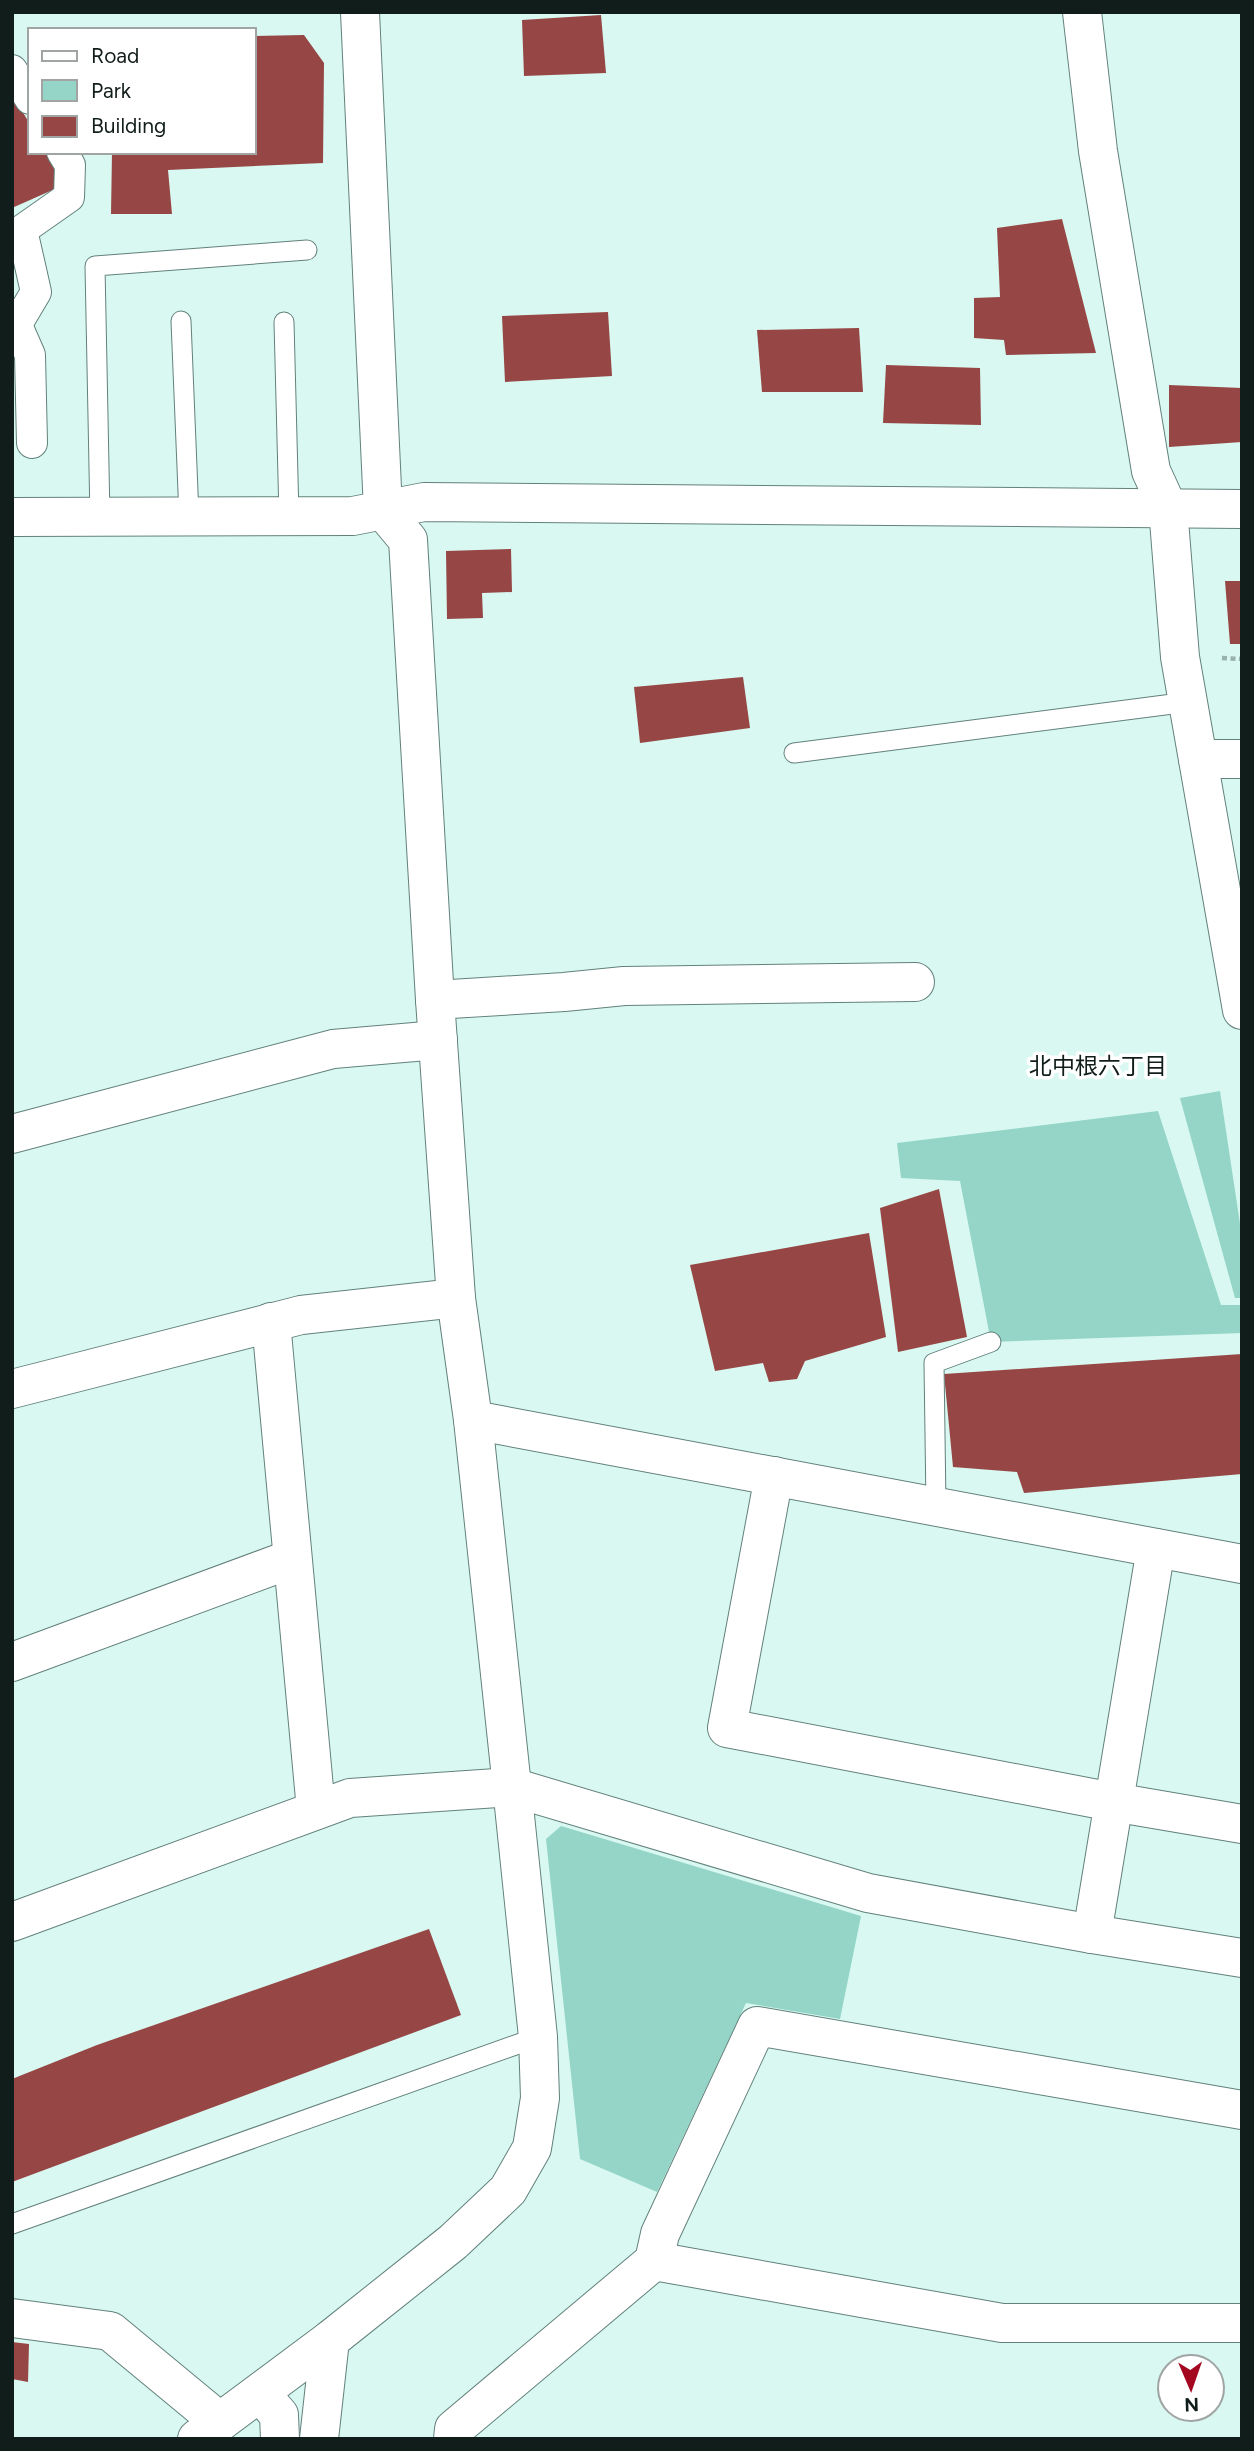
<svg xmlns="http://www.w3.org/2000/svg" width="1254" height="2451" viewBox="0 0 1254 2451" font-family="Figtree,'Noto Sans JP',sans-serif">
<rect width="100%" height="100%" fill="#d8f8f1"/>
<g fill="#94d5c8">
<path d="M1220 1091 1242 1237V1298H1235L1180 1098Z"/>
<path d="M1158 1111 1221 1305H1242V1333L991 1342 960 1181 901 1178 897 1143Z"/>
<path d="M561 1826 861 1916 840 2019 746 2003 657 2192 580 2159 546 1839Z"/>
</g>
<g fill="#964644">
<path d="M601 15 606 73 524 76 522 20Z"/>
<path d="M304 35 324 63 323 163 168 170 172 214H111L112 152H254V36Z"/>
<path d="M12 95 30 124V152H47L66 184 12 208Z"/>
<path d="M1062 219 1096 353 1006 355 1004 340 974 338V298L1000 297 997 228Z"/>
<path d="M608 312 612 376 505 382 502 316Z"/>
<path d="M859 328 863 392H762L757 330Z"/>
<path d="M886 365 980 368 981 425 883 423Z"/>
<path d="M1169 385 1242 388V442L1169 447Z"/>
<path d="M511 549 512 592 482 593 483 618 447 619 446 551Z"/>
<path d="M1225 581H1242V644H1230Z"/>
<path d="M743 677 750 728 640 743 634 687Z"/>
<path d="M939 1189 967 1337 898 1352 880 1208Z"/>
<path d="M869 1233 886 1337 805 1361 797 1379 769 1382 763 1363 715 1371 690 1265Z"/>
<path d="M1242 1354V1474L1024 1493 1017 1472 953 1467 944 1374Z"/>
<path d="M429 1929 461 2015 12 2182V2079L97 2045Z"/>
<path d="M12 2342 29 2344 28 2382 12 2379Z"/>
</g>
<g fill="none" stroke-linecap="round" stroke-linejoin="round">
<defs>
<g id="service">
<path d="M181 321 189 516"/>
<path d="M284 322 289 516"/>
<path d="M100 517 95 266 307 250"/>
<path d="M794 753 1188 702"/>
<path d="M936 1506 934 1363 991 1342"/>
<path d="M12 2224 538 2037"/>
</g>
<g id="pedestrian">
<path d="M12 70 30 99"/>
<path d="M12 314 30 355 32 443"/>
<path d="M17 324 36 292 22 230 69 197 70 165 62 152"/>
</g>
<g id="minor">
<path d="M360 12 383 510"/>
<path d="M1082 12 1098 151 1151 471 1168 508 1180 657 1242 1010"/>
<path d="M1198 759H1242"/>
<path d="M435 1000 564 992 624 986 915 982"/>
<path d="M12 1134 333 1049 438 1040"/>
<path d="M271 1322 316 1810"/>
<path d="M12 1389 301 1315 456 1298"/>
<path d="M473 1420 1242 1564"/>
<path d="M774 1476 727 1728 1113 1802 1242 1824"/>
<path d="M12 1662 291 1559"/>
<path d="M12 1922 350 1798 512 1787 868 1893 1092 1934 1242 1958"/>
<path d="M1092 1934 1156 1548"/>
<path d="M654 2261 1002 2323H1242"/>
<path d="M12 2318 110 2331 220 2422"/>
<path d="M260 2393 279 2415 280 2439"/>
<path d="M319 2439 330 2340"/>
<path d="M453 2439 454 2429 654 2261 660 2234 757 2026 1242 2110"/>
</g>
<g id="tertiary">
<path d="M12 517 353 516 424 502 1242 509"/>
<path d="M197 2439 330 2340 453 2242 508 2190 532 2148 540 2098 538 2037 512 1787 473 1420 456 1298 435 1000 408 540 383 510"/>
</g>
</defs>
<use href="#service" stroke="#63817b" stroke-width="21"/>
<use href="#pedestrian" stroke="#63817b" stroke-width="32"/>
<use href="#minor" stroke="#63817b" stroke-width="40"/>
<use href="#tertiary" stroke="#63817b" stroke-width="40"/>
<path stroke="#99b2ac" stroke-width="4.5" stroke-dasharray="5 3.5" stroke-linecap="butt" d="M1222 658 1242 659"/>
<use href="#service" stroke="#fff" stroke-width="19"/>
<use href="#pedestrian" stroke="#fff" stroke-width="30"/>
<use href="#minor" stroke="#fff" stroke-width="38"/>
<use href="#tertiary" stroke="#fff" stroke-width="38"/>
</g>
<g text-anchor="middle" dominant-baseline="central" stroke-width="7" stroke-linejoin="round" paint-order="stroke">
<g font-size="23" fill="#111d1a" stroke="#fff">
<text x="1098" y="1066">北中根六丁目</text>
</g>
</g>
<rect width="1254" height="2451" fill="none" stroke="#111d1a" stroke-width="28"/>
<rect x="28" y="28" width="228" height="126" fill="#ffffff" stroke="#a0a5a3" stroke-width="2"/>
<rect x="42" y="51" width="35" height="10" fill="#ffffff" stroke="#a0a5a3" stroke-width="2"/>
<text x="91" y="63" font-size="21" fill="#111d1a">Road</text>
<rect x="42" y="80" width="35" height="21" fill="#94d5c8" stroke="#a0a5a3" stroke-width="2"/>
<text x="91" y="98" font-size="21" fill="#111d1a">Park</text>
<rect x="42" y="116" width="35" height="21" fill="#964644" stroke="#a0a5a3" stroke-width="2"/>
<text x="91" y="133" font-size="21" fill="#111d1a">Building</text>
<g transform="translate(1191 2388) rotate(178)"><circle r="33" fill="#ffffff" stroke="#a0a5a3" stroke-width="2"/>
<path d="M0-5L12 26L0 18L-12 26Z" fill="#a40821"/>
<text y="-10" font-size="19" font-weight="bold" text-anchor="middle" fill="#111d1a">N</text>
</g>
</svg>
